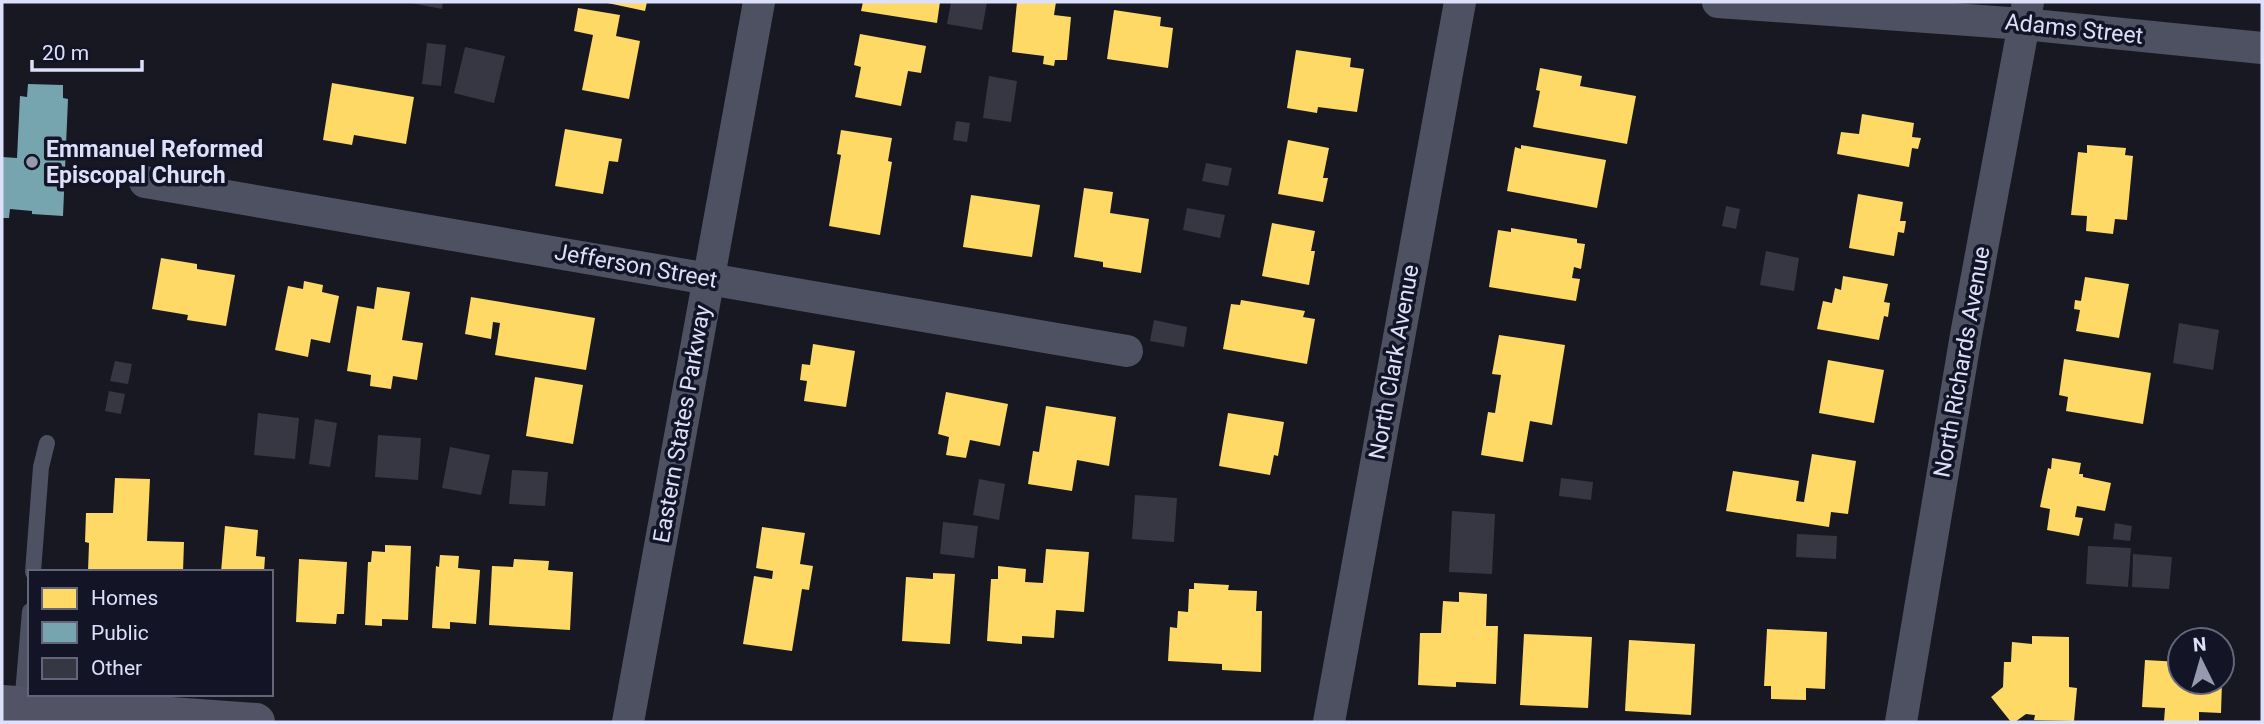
<svg xmlns="http://www.w3.org/2000/svg" width="2264" height="724" viewBox="0 0 2264 724" font-family="Roboto,sans-serif">
<rect width="100%" height="100%" fill="#171822"/>
<g fill="#ffd966">
<path d="M603 2H647L645 11Z"/>
<path d="M863 2H940L937 23 861 11Z"/>
<path d="M1017 2H1056L1054 15 1071 17 1067 60H1055L1054 66 1043 64 1044 56 1012 52Z"/>
<path d="M578 8 620 15 616 36 640 41 629 99 582 90 593 35 574 31Z"/>
<path d="M1114 10 1161 17 1160 26 1173 28 1168 68 1107 59Z"/>
<path d="M860 34 926 46 921 73 908 71 901 106 855 97 861 67 854 65Z"/>
<path d="M1296 50 1351 58 1350 67 1364 69 1357 112 1318 107 1317 113 1287 108Z"/>
<path d="M1540 68 1582 76 1580 86 1636 96 1627 144 1533 127 1540 91 1536 90Z"/>
<path d="M332 83 414 97 406 144 354 135 352 145 323 140Z"/>
<path d="M1862 114 1914 123 1912 137 1921 138 1918 149 1912 148 1909 167 1837 154 1841 132 1859 134Z"/>
<path d="M565 129 622 139 618 162 609 161 603 194 555 186Z"/>
<path d="M841 130 892 138 888 161 892 162 880 235 829 226 841 155 837 154Z"/>
<path d="M1288 140 1329 148 1323 178H1328L1323 202 1278 194Z"/>
<path d="M1521 145 1606 160 1597 208 1507 191 1515 147 1521 149Z"/>
<path d="M2087 145 2126 148 2125 155 2133 156 2127 220 2115 219 2113 234 2086 231 2087 216 2071 215 2078 152 2087 153Z"/>
<path d="M1084 188 1113 192 1110 213 1149 219 1141 273 1103 267V262L1074 257Z"/>
<path d="M1858 194 1903 202 1900 221H1906L1904 233 1898 232 1894 256 1849 248Z"/>
<path d="M971 195 1040 205 1032 257 963 247Z"/>
<path d="M1272 223 1315 231 1311 251H1315L1309 285 1262 276Z"/>
<path d="M1511 228 1577 239V243L1585 244 1581 269 1574 267 1572 278 1580 279 1576 301 1489 287 1498 230 1511 232Z"/>
<path d="M161 258 197 264V269L235 275 226 326 187 320 188 315 152 309Z"/>
<path d="M1843 276 1888 284 1884 302 1890 303 1888 317 1884 316 1879 340 1817 329 1823 301 1832 303 1835 288 1841 290Z"/>
<path d="M2085 277 2129 284 2119 338 2076 331 2080 310 2074 309 2075 300 2081 301Z"/>
<path d="M304 281 323 285 322 292 339 296 330 343 311 339 308 357 275 350 288 286 303 289Z"/>
<path d="M377 287 410 292 402 340 423 343 417 380 393 376 391 389 370 386 371 375 347 371 357 306 374 309Z"/>
<path d="M471 297 595 318 586 370 495 355 500 323 493 322 491 339 465 334Z"/>
<path d="M1241 300 1305 311 1303 317 1315 319 1307 364 1223 349 1231 304 1240 305Z"/>
<path d="M1499 335 1565 345 1552 425 1530 421 1523 462 1481 455 1488 412 1495 413 1501 375 1492 374Z"/>
<path d="M813 344 855 351 846 407 804 401 807 381 800 380 802 364 810 365Z"/>
<path d="M2064 359 2151 373 2143 424 2066 411 2068 397 2059 395Z"/>
<path d="M1828 360 1884 370 1874 423 1819 413Z"/>
<path d="M535 377 583 385 573 444 526 436Z"/>
<path d="M946 392 1008 404 1000 446 970 440 966 458 946 455 949 437 938 434Z"/>
<path d="M1046 406 1116 417 1109 466 1077 460 1072 491 1028 484 1033 451 1039 452Z"/>
<path d="M1228 413 1284 422 1278 456 1274 455 1270 475 1219 466Z"/>
<path d="M1812 454 1856 461 1848 514 1831 512 1829 527 1726 511 1733 471 1799 481 1796 501 1804 502Z"/>
<path d="M2052 458 2081 463 2079 474H2083V477L2111 483 2105 511 2077 506 2075 517 2083 518 2079 536 2047 530 2050 509 2040 507 2048 468 2051 469Z"/>
<path d="M115 478 150 479 147 541 184 542 183 572H88L89 543 85 542 86 513H113Z"/>
<path d="M225 526 258 530 256 556 265 557 264 572H221Z"/>
<path d="M762 527 805 533 800 564 813 566 809 590 802 589 792 651 743 644 754 576 772 579 773 571 756 568Z"/>
<path d="M385 545 411 546 408 620 382 619V626L365 625 368 562H371L372 551 385 552Z"/>
<path d="M1046 549 1089 552 1084 612 1056 610 1054 638 1022 636V644L987 641 991 579H998V566L1026 569 1025 582 1043 583Z"/>
<path d="M440 555 459 556 458 568 480 570 476 624 450 622V629L432 628 436 566 439 567Z"/>
<path d="M299 559 347 562 344 614H337L336 624 296 622Z"/>
<path d="M514 559 549 561 548 570 573 572 570 630 489 625 492 566 513 567Z"/>
<path d="M933 573 955 574 950 644 902 641 906 577 933 579Z"/>
<path d="M1194 583 1229 585 1228 590 1257 591 1256 611H1262L1261 672 1222 670V664L1168 661 1170 627 1177 628 1178 611 1188 612 1189 589H1194Z"/>
<path d="M1459 592 1487 594 1486 626H1498L1496 684 1456 682V687L1418 685 1420 633H1441L1443 601 1459 602Z"/>
<path d="M1767 629 1827 632 1825 689 1806 688V700L1771 699V686H1764Z"/>
<path d="M1524 634 1592 637 1588 708 1520 705Z"/>
<path d="M2032 636 2069 637V687L2077 688 2074 721 2034 720 2035 715 2026 714 2015 722H2011L1991 697 2003 687 2004 662H2011L2012 642 2032 644Z"/>
<path d="M1629 640 1695 644 1691 715 1625 711Z"/>
<path d="M2145 660 2180 662V682H2222L2221 713 2199 712V722L2164 721 2165 708 2142 707Z"/>
</g>
<path fill="#76a5af" d="M28 84 63 85V98L68 99 63 216 32 214V211L10 209 9 218H2V157L17 158 20 96 27 97Z"/>
<g fill="#363743">
<path d="M406 2H443L442 9Z"/>
<path d="M951 2H987L982 30 947 24Z"/>
<path d="M427 43 446 45 441 86 422 84Z"/>
<path d="M465 47 505 56 494 103 454 93Z"/>
<path d="M989 76 1017 81 1011 122 983 118Z"/>
<path d="M956 121 970 123 967 142 953 140Z"/>
<path d="M1206 163 1232 168 1228 186 1202 181Z"/>
<path d="M1726 206 1740 209 1736 229 1722 226Z"/>
<path d="M1187 208 1225 215 1220 238 1183 230Z"/>
<path d="M1766 251 1799 258 1794 291 1760 285Z"/>
<path d="M1154 320 1187 327 1184 347 1150 341Z"/>
<path d="M2179 323 2219 330 2213 370 2173 363Z"/>
<path d="M115 361 132 364 128 384 110 381Z"/>
<path d="M109 391 125 394 121 414 105 411Z"/>
<path d="M258 413 299 418 295 459 254 455Z"/>
<path d="M315 419 337 423 330 467 309 464Z"/>
<path d="M378 435 421 438 418 480 375 477Z"/>
<path d="M450 447 490 455 481 495 442 488Z"/>
<path d="M512 470 548 472 545 506 509 504Z"/>
<path d="M1561 478 1593 482 1591 500 1559 496Z"/>
<path d="M979 479 1005 484 999 520 973 515Z"/>
<path d="M1135 495 1177 498 1174 542 1132 539Z"/>
<path d="M1452 511 1495 514 1492 574 1449 572Z"/>
<path d="M943 522 978 526 974 558 940 554Z"/>
<path d="M2115 523 2132 526 2130 541 2113 539Z"/>
<path d="M1797 534 1837 536 1836 559 1796 557Z"/>
<path d="M2088 546 2131 548 2128 587 2086 584Z"/>
<path d="M2133 554 2172 557 2169 589 2132 587Z"/>
</g>
<g fill="none" stroke-linecap="round" stroke-linejoin="round">
<g stroke="#4d5161" stroke-width="16">
<path d="M33 572 41 467 47 443"/>
<path d="M22 706 30 611"/>
</g>
<g stroke="#4d5161" stroke-width="32">
<path d="M1718 2 2023 24 2262 48"/>
<path d="M145 182 1127 351"/>
<path d="M628 722 759 2"/>
<path d="M1329 722 1460 2"/>
<path d="M1901 722 1966 335 2028 2"/>
</g>
<path stroke="#525466" stroke-width="38" d="M2 704 256 722"/>
</g>
<circle fill="#979aaf" stroke="#131426" stroke-width="2.5" cx="32" cy="162" r="7"/>
<g text-anchor="middle" dominant-baseline="central" stroke-width="7" stroke-linejoin="round" paint-order="stroke">
<g font-size="23" fill="#dce0fb" stroke="#131426">
<text transform="translate(2074 29) rotate(6)">Adams Street</text>
<text transform="translate(636 266) rotate(10)">Jefferson Street</text>
<text transform="translate(1394 362) rotate(-80)">North Clark Avenue</text>
<text transform="translate(1962 362) rotate(-80)">North Richards Avenue</text>
<text transform="translate(682 424) rotate(-80)">Eastern States Parkway</text>
</g>
<g font-size="23" font-weight="bold" fill="#dce0fb" stroke="#131426" text-anchor="start">
<text x="46" y="149">Emmanuel Reformed<tspan x="46" dy="26">Episcopal Church</tspan></text>
</g>
</g>
<rect width="2264" height="724" fill="none" stroke="#dce0fb" stroke-width="7"/>
<rect x="28" y="570" width="245" height="126" fill="#131426" stroke="#63667b" stroke-width="2"/>
<rect x="42" y="588" width="35" height="21" fill="#ffd966" stroke="#63667b" stroke-width="2"/>
<text x="91" y="605" font-size="21" fill="#dce0fb">Homes</text>
<rect x="42" y="622" width="35" height="21" fill="#76a5af" stroke="#63667b" stroke-width="2"/>
<text x="91" y="640" font-size="21" fill="#dce0fb">Public</text>
<rect x="42" y="658" width="35" height="21" fill="#363743" stroke="#63667b" stroke-width="2"/>
<text x="91" y="675" font-size="21" fill="#dce0fb">Other</text>
<g transform="translate(2201 661) rotate(355)"><circle r="33" fill="#131426" stroke="#63667b" stroke-width="2"/>
<path d="M0-5L12 26L0 18L-12 26Z" fill="#979aaf"/>
<text y="-10" font-size="19" font-weight="bold" text-anchor="middle" fill="#dce0fb">N</text>
</g>
<path d="M32 60v10h110v-10" fill="none" stroke="#dce0fb" stroke-width="3.5"/>
<text x="42" y="60" font-size="21" fill="#dce0fb" stroke="#131426" stroke-width="5" paint-order="stroke">20 m</text>
</svg>
